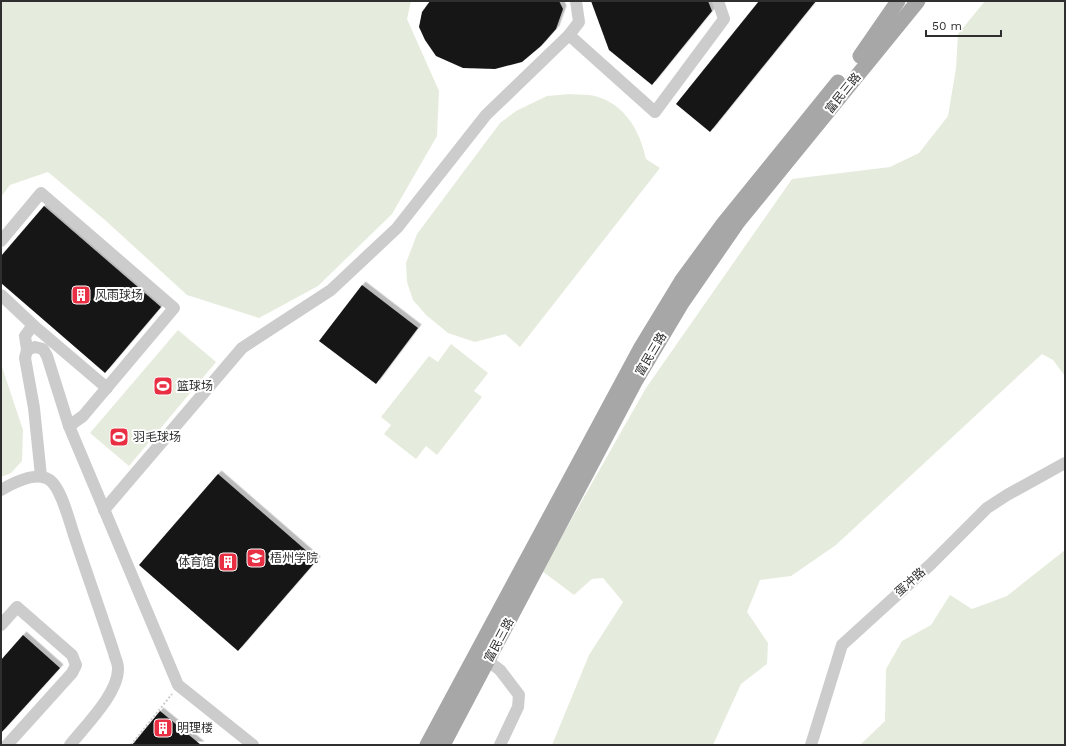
<svg xmlns="http://www.w3.org/2000/svg" width="1066" height="746" viewBox="0 0 1066 746" font-family="'Work Sans','Noto Sans SC',sans-serif">
<defs>
<filter id="shadow"><feDropShadow dx="3.5" dy="-3.5" stdDeviation="0" flood-color="#0004"/></filter>
</defs>
<rect width="100%" height="100%" fill="#fff"/>
<g fill="#e6ecdd">
<path d="M1 1H411L407 19 439 91 437 136 392 214 318 286 259 318 187 295 106 221 48 172 10 185 1 197Z"/>
<path d="M985 1H1065V376L1053 360 1042 354 836 545 791 576 760 580 747 612 768 643 767 664 741 684 713 745H552L589 655 623 602 603 578 592 579 574 595 542 571 646 388 792 179 890 167 919 153 948 116 956 68 958 34Z"/>
<path d="M570 94C578 95 588 94 595 96 625 104 640 131 646 159L660 168 520 347 505 334 475 342 448 333 426 315 413 300 407 282 406 263 417 234 500 123 516 111 547 96Z"/>
<path d="M178 330 216 362 129 466 90 433Z"/>
<path d="M451 344 488 373 474 391 482 397 437 455 426 446 416 459 384 434 391 425 381 417 429 356 438 362Z"/>
<path d="M1 364 23 430 22 461 11 473 1 477Z"/>
<path d="M1065 550V745H860L885 721 886 669 902 641 931 625 950 595 972 609 1007 596Z"/>
</g>
<g fill="#161616" filter="url(#shadow)">
<path d="M430 1H559L563 9 556 29 541 46 522 62 495 69 463 68 436 56 425 40 419 27 422 12Z"/>
<path d="M591 1H708L712 11 652 85 609 50Z"/>
<path d="M759 1H816L710 132 676 104Z"/>
<path d="M44 206 161 307 105 373 1 283V256Z"/>
<path d="M362 285 418 328 376 384 319 341Z"/>
<path d="M218 474 317 560 238 651 139 565Z"/>
<path d="M23 635 60 668 1 733V660Z"/>
<path d="M160 711 201 745H132Z"/>
</g>
<g fill="none" stroke-linecap="round" stroke-linejoin="round">
<path stroke="#ccc" stroke-width="2" stroke-dasharray="2 2" stroke-linecap="butt" d="M131 745 172 694"/>
<g stroke="#ccc" stroke-width="12">
<path d="M569 35 655 112 724 19 718 1"/>
<path d="M1 241 41 193 174 308 83 416 69 426"/>
<path d="M1 295 33 325 107 388"/>
<path d="M27 350 25 336 33 325"/>
<path d="M41 476 34 408 25 358 27 350 35 347 43 349 47 356 69 426 178 685 253 745"/>
<path d="M1 490C13 483 39 469 52 482 62 492 69 520 74 535 87 574 101 613 114 653 115 658 118 663 118 668 119 693 85 726 70 745"/>
<path d="M104 510 242 348 331 290 397 228 486 115 569 35 579 22 576 1"/>
<path d="M1 625 17 607 72 655 76 665 72 673 7 745"/>
<path d="M488 661 500 670 519 695 518 707 500 745"/>
<path d="M811 745 842 645 931 564 987 508 1007 495 1065 463"/>
</g>
<g stroke="#a7a7a7" stroke-width="15">
<path d="M860 56 898 1"/>
<path d="M427 745 640 349 682 280 723 224 838 82"/>
<path d="M443 745 635 382 682 303 738 222 918 1"/>
</g>
</g>
<defs>
<symbol id="building-square" viewBox="-11 -11 22 22"><rect x="-9" y="-9" width="18" height="18" rx="4" fill="#e82f44" stroke="#fff"/><path d="M-4-6H4V6H1V3H-1V6H-4ZM-2.5-4.3h1.7v1.8h-1.7ZM.8-4.3h1.7v1.8H.8ZM-2.5-1h1.7V.8h-1.7ZM.8-1h1.7V.8H.8Z" fill="#fff"/></symbol>
<symbol id="stadium-square" viewBox="-11 -11 22 22"><rect x="-9" y="-9" width="18" height="18" rx="4" fill="#e82f44" stroke="#fff"/><path d="M0-5a6.5 5 0 1 0 0 10a6.5 5 0 1 0 0-10ZM-3.5-1.8h7v3.6h-7Z" fill="#fff"/></symbol>
<symbol id="university-square" viewBox="-11 -11 22 22"><rect x="-9" y="-9" width="18" height="18" rx="4" fill="#e82f44" stroke="#fff"/><path d="M0-5L7-2L0 1L-7-2ZM-4 1L0 2.5L4 1V4Q0 6-4 4Z" fill="#fff"/></symbol>
</defs>
<g fill-rule="evenodd">
<use href="#building-square" x="70" y="284" width="22" height="22"/>
<use href="#stadium-square" x="152" y="375" width="22" height="22"/>
<use href="#stadium-square" x="108" y="426" width="22" height="22"/>
<use href="#university-square" x="245" y="547" width="22" height="22"/>
<use href="#building-square" x="217" y="551" width="22" height="22"/>
<use href="#building-square" x="152" y="717" width="22" height="22"/>
</g>
<g text-anchor="middle" dominant-baseline="central" stroke-width="4" stroke-linejoin="round" paint-order="stroke">
<g font-size="12" fill="#2f2f2f" stroke="#fff">
<text transform="translate(843 93) rotate(-51)">富民三路</text>
<text transform="translate(651 354) rotate(-59)">富民三路</text>
<text transform="translate(910 582) rotate(-42)">蛋冲路</text>
<text transform="translate(499 640) rotate(-62)">富民三路</text>
</g>
<g font-size="12" fill="#2f2f2f" stroke="#fff" text-anchor="start">
<text x="95" y="295">风雨球场</text>
<text x="177" y="386">篮球场</text>
<text x="133" y="437">羽毛球场</text>
<text x="270" y="558">梧州学院</text>
<text x="214" y="562" text-anchor="end">体育馆</text>
<text x="177" y="728">明理楼</text>
</g>
</g>
<rect width="1066" height="746" fill="none" stroke="#2f2f2f" stroke-width="4"/>
<path d="M926 30v6h75v-6" fill="none" stroke="#2f2f2f" stroke-width="2"/>
<text x="932" y="30" font-size="12" fill="#2f2f2f" stroke="#ffffff" stroke-width="3" paint-order="stroke">50 m</text>
</svg>
